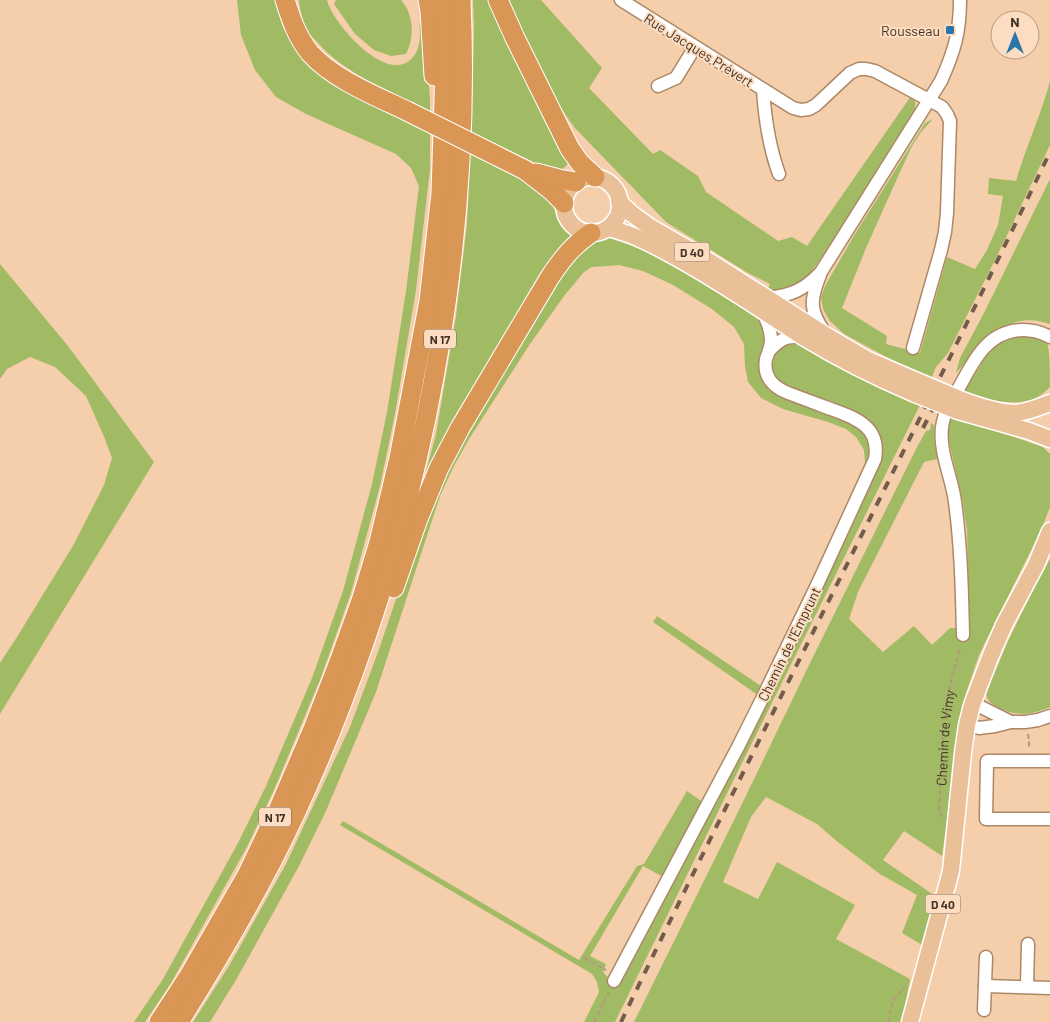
<svg xmlns="http://www.w3.org/2000/svg" width="1050" height="1022" viewBox="0 0 1050 1022" font-family="Barlow,sans-serif">
<rect width="100%" height="100%" fill="#f5ceab"/>
<g fill="#a1bb65">
<path d="M237 0H276V4L282 25 297 52 319 73 403 117 411 102C377 86 342 70 317 42 314 39 311 36 309 33 303 23 300 11 299 0H327C332 22 383 81 409 61 417 55 420 45 420 34 420 30 419 26 420 22 421 20 422 18 424 15L426 41 430 100V169L416 290 395 414 380 486 351 593 320 680 274 790 248 845 171 983 145 1022H134L163 979 238 843 266 786 312 678 343 591 372 484 387 412 406 291 419 186 411 168 396 154 306 114 276 97 255 70 241 35Z"/>
<path d="M336 0H401C404 4 408 9 409 14 414 28 412 42 406 54L391 56 374 50 355 34 334 4Z"/>
<path d="M473 0H494L569 162 563 169 550 170 496 144 487 160 527 180 549 196 560 223 571 234 572 239 429 481 424 479 436 434 456 316 467 224 472 121 474 26Z"/>
<path d="M507 0H541L602 68 589 88 653 154 660 150 698 176 706 192 778 241 792 237 807 246 911 96C917 102 916 107 913 114L830 246 808 276 797 287 776 293 767 290 770 284 748 273 666 222 574 127 556 101Z"/>
<path d="M1050 81V145L998 254 948 353 936 367 931 379 903 366 844 334 830 321 823 309 821 297 825 286 855 234 925 123 933 119 921 132 912 146 900 172 866 248 842 308 887 336 886 344 920 353 947 257 975 269 987 250 998 225 1003 196 988 194 989 178 1016 181C1026 147 1041 115 1050 81Z"/>
<path d="M1050 179V324C1028 316 1010 321 991 335 987 338 982 341 979 345 971 354 965 364 956 373L960 358 984 313Z"/>
<path d="M609 238H619L667 260 756 313 762 323 766 335 763 378 854 422 870 441 872 460 865 463 864 450 856 437 846 429 828 422 783 409 761 398 748 382 745 366 744 344 734 327 712 309 673 285 643 271 619 265 608 266 592 267 584 272 564 296 530 344 469 439 454 466 440 496 376 692 326 811 299 866 236 980 210 1022H193L229 966 286 864 350 727 377 655 409 561 444 472 548 294 586 245 599 240Z"/>
<path d="M0 264 68 346 154 462 0 714V663L17 637 74 544 104 485 112 458 105 439 86 396 55 367 30 357 7 369 0 379Z"/>
<path d="M1016 335C1025 336 1041 336 1047 343 1050 348 1050 378 1050 387 1045 392 1038 398 1031 400 1008 406 985 399 964 392L988 353 1000 343Z"/>
<path d="M789 340H797L802 342 848 369 920 405 737 773 615 1022H584L599 992 597 982 592 974 340 825 343 821 579 960 637 866 644 864 687 791 704 803 665 878 643 866 590 956 606 964 603 972 615 985 671 882 709 806 730 770 767 699 880 458 881 445 879 437 872 426 862 416 785 387 773 380 770 373 769 367 772 358 776 350 783 343Z"/>
<path d="M950 416 977 426 997 431 1043 447 1050 454V507L1042 528 979 655 966 693 955 743 948 812 942 856 904 831 883 860 935 896 922 945 902 933 917 895 880 874 839 843 817 824 766 797 751 817 723 882 758 899 777 862 855 905 836 939 910 979 902 1022H634L741 806 809 665 916 449 926 431 930 430 931 423 934 425V438L937 459 924 462 858 592 849 619 883 652 914 626 932 645 950 628H956L957 638 970 637 967 530 962 498 948 437Z"/>
<path d="M857 485 759 696 653 622 657 616 761 686Z"/>
<path d="M1050 559V707C1031 715 1016 717 997 707 991 704 987 700 986 693L1008 641 1037 582Z"/>
</g>
<g fill="none" stroke-linecap="round" stroke-linejoin="round">
<defs>
<g id="minor">
<path d="M621 0 793 108 801 110 809 109 816 105 850 73 859 69H866L875 71 942 107 947 114 950 121 947 213 945 232 941 250 913 348"/>
<path d="M658 86 676 78 695 47"/>
<path d="M763 90C765 119 769 147 779 174"/>
<path d="M820 275C810 300 809 310 825 333"/>
<path d="M768 298C792 295 804 290 821 272L941 81C954 52 960 33 960 0"/>
<path d="M769 351C781 338 787 336 804 337"/>
<path d="M963 635C962 590 961 546 955 502 952 477 939 453 942 427 944 412 952 399 960 386 967 373 974 359 984 348 1002 328 1028 325 1050 337"/>
<path d="M972 705 981 707 1011 722"/>
<path d="M967 725 979 728 995 726 1011 722H1025L1038 720 1050 716"/>
<path d="M1050 761H987L986 819H1050"/>
<path d="M614 981 738 747 763 697 818 583 875 459C881 425 853 417 828 408 815 403 801 398 788 393 773 387 763 377 766 359 768 353 771 347 771 340 771 329 766 319 761 309"/>
<path d="M985 986 1050 988"/>
<path d="M1027 987 1028 944"/>
<path d="M984 1010 986 957"/>
</g>
<g id="major">
<circle cx="592" cy="205" r="28"/>
<path d="M619 202 632 214 650 227 707 260 827 336 866 359 922 383"/>
<path d="M608 228C633 234 654 245 677 258 721 282 761 310 803 337 839 359 877 378 915 394"/>
<path d="M962 400C978 406 998 413 1016 413 1028 412 1039 407 1050 403"/>
<path d="M958 411 1029 431 1050 439"/>
<path d="M910 1022 951 871 963 753 967 725 972 705 991 655 1004 625 1036 565 1050 531"/>
</g>
<g id="highway">
<path d="M285 0C291 19 297 37 310 53 333 79 376 96 407 111"/>
<path d="M428 0 430 11 434 76"/>
<path d="M498 0 515 38 570 149 580 163 595 177"/>
<path d="M491 153 525 170 552 191 564 203"/>
<path d="M536 173 559 179 576 182"/>
<path d="M394 588 418 519 439 468 460 428 550 277C563 258 572 246 591 233"/>
<path d="M159 1022 189 976 247 875 279 808 313 729 339 662 362 598 379 542 399 458 429 301 441 193 444 100 446 15V0"/>
<path d="M179 1022C221 955 262 886 295 814 412 561 473 279 461 0"/>
</g>
</defs>
<use href="#minor" stroke="#ad8867" stroke-width="15"/>
<use href="#major" stroke="#fff" stroke-width="19"/>
<use href="#highway" stroke="#fff" stroke-width="21"/>
<g stroke="#b6977c" stroke-width="2" stroke-dasharray="5 2.5" stroke-linecap="butt">
<path d="M1028 734 1029 740V749"/>
<path id="s1" d="M942 817 939 809 944 722 950 685 960 647"/>
<path d="M584 958 606 970"/>
<path d="M594 1022 609 992"/>
<path d="M888 1022 893 1000 905 987"/>
</g>
<use href="#minor" stroke="#fff" stroke-width="12"/>
<use href="#major" stroke="#e9c098" stroke-width="16"/>
<use href="#highway" stroke="#da9654" stroke-width="19"/>
<g stroke="#735d4a" stroke-width="4" stroke-dasharray="9 9" stroke-linecap="butt">
<path d="M923 428 941 393"/>
<path d="M621 1022C761 731 910 444 1050 152"/>
</g>
<defs>
<g id="major-bridge">
<path d="M922 383 962 400"/>
<path d="M915 394 958 411"/>
</g>
<path id="highway-bridge" d="M407 111 491 153"/>
</defs>
<use href="#major-bridge" stroke="#fff" stroke-width="19" stroke-linecap="butt"/>
<use href="#highway-bridge" stroke="#fff" stroke-width="21" stroke-linecap="butt"/>
<use href="#major-bridge" stroke="#e9c098" stroke-width="16"/>
<use href="#highway-bridge" stroke="#da9654" stroke-width="19"/>
</g>
<rect fill="#2b75a9" stroke="#fdddc1" stroke-width="2" x="945" y="25" width="10" height="10" rx="2.5"/>
<g text-anchor="middle" dominant-baseline="central" stroke-width="4" stroke-linejoin="round" paint-order="stroke">
<g fill="#fdddc1" stroke="#7b6654" stroke-width="1">
<rect x="674.5" y="242.5" width="35" height="19" rx="4"/>
<rect x="424" y="329.5" width="32" height="19" rx="4"/>
<rect x="259" y="807.5" width="32" height="19" rx="4"/>
<rect x="925.5" y="894.5" width="35" height="19" rx="4"/>
</g>
<g font-size="12" font-weight="bold" fill="#433326">
<text x="692" y="252">D 40</text>
<text x="440" y="339">N 17</text>
<text x="275" y="817">N 17</text>
<text x="943" y="904">D 40</text>
</g>
<g font-size="14" fill="#433326" stroke="#fdddc1" text-anchor="end">
<text x="940" y="30">Rousseau</text>
</g>
<g font-size="14" fill="#433326" stroke="#fdddc1">
<text transform="translate(699 50) rotate(32)">Rue Jacques Prévert</text>
<text transform="translate(789 644) rotate(-64)">Chemin de l'Emprunt</text>
<text stroke="none"><textPath href="#s1" startOffset="80">Chemin de Vimy</textPath></text>
</g>
</g>
<g transform="translate(1015 35)"><circle r="24" fill="#fdddc1" stroke="#b39983"/>
<path d="M0-4L9 19L0 12L-9 19Z" fill="#2b75a9"/>
<text y="-8" font-size="14" font-weight="bold" text-anchor="middle" fill="#433326">N</text>
</g>
</svg>
